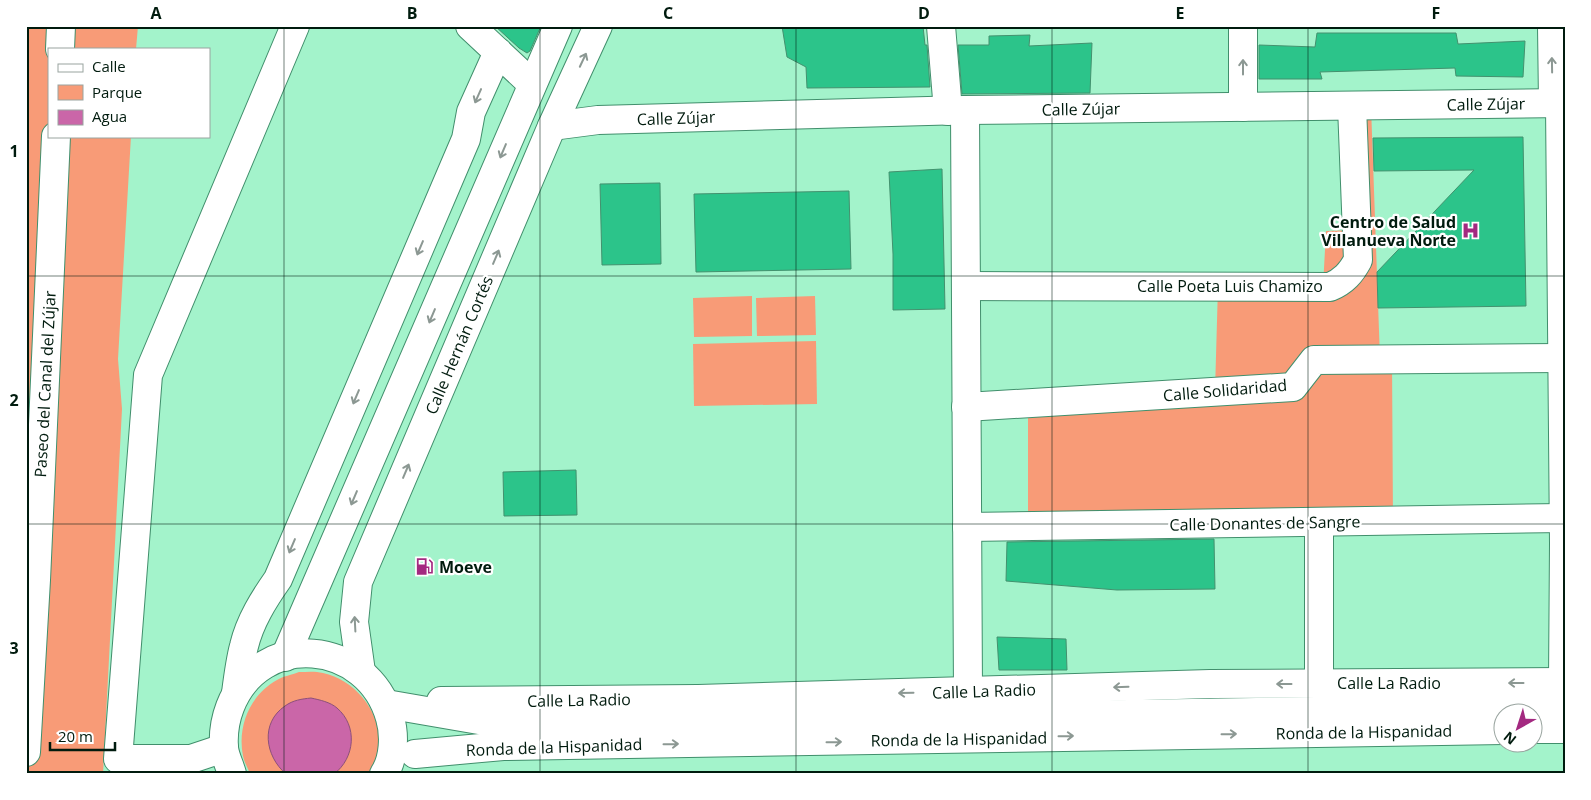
<svg xmlns="http://www.w3.org/2000/svg" width="1591" height="800" viewBox="0 0 1591 800" font-family="'Open Sans',sans-serif">
<rect width="100%" height="100%" fill="#a3f3cb"/>
<g fill="#f89b77">
<path d="M26 26H138L136 49H49V136H131L118 359 122 409 103 774H26Z"/>
<path d="M1352 106H1371L1380 359 1392 360 1393 521 1028 526V403L1215 391 1218 286 1323 287 1326 231 1357 230Z"/>
<path d="M752 296V336L694 337 693 298Z"/>
<path d="M815 296 816 335 757 336 756 298Z"/>
<path d="M816 341 817 404 694 406 693 344Z"/>
<path d="M299 672C307 672 315 671 323 673 360 681 389 722 376 759 375 764 372 769 370 774H250C248 768 244 762 243 756 237 726 250 695 277 680 283 676 292 675 299 672Z"/>
</g>
<path fill="#ca66a8" stroke="#8d507a" d="M311 698C320 700 330 702 337 708 358 726 355 758 334 774H286C265 756 260 723 285 706 293 700 302 699 311 698Z"/>
<g fill="#2cc48a" stroke="#43916e">
<path d="M495 26H541L530 51 527 53 519 48Z"/>
<path d="M782 26H923L925 45H927L930 87 807 88 806 67 787 57Z"/>
<path d="M1317 33H1456L1458 44 1525 41 1523 77 1456 76 1455 68 1320 72 1322 79H1259V45L1315 47Z"/>
<path d="M1030 35 1029 46 1092 43 1090 93 962 94 958 45H989V36Z"/>
<path d="M1523 137 1526 306 1378 308 1377 272 1474 170 1374 171 1373 138Z"/>
<path d="M942 169 945 309 893 310V254L889 172Z"/>
<path d="M660 183 661 264 602 265 600 184Z"/>
<path d="M849 191 851 269 696 272 694 194Z"/>
<path d="M576 470 577 515 504 516 503 472Z"/>
<path d="M1214 539 1215 589 1117 590 1006 581 1007 542Z"/>
<path d="M997 637 1066 639 1067 670H999Z"/>
</g>
<g fill="none" stroke-linecap="round" stroke-linejoin="round">
<defs>
<g id="minor">
<path d="M470 26 532 84"/>
<path d="M941 26 948 111"/>
<path d="M1243 26V107"/>
<path d="M1552 26 1553 103"/>
<path d="M60 49 61 26"/>
<path d="M1560 104 1564 543 1563 682"/>
<path d="M965 110 968 692"/>
<path d="M552 126 598 120 965 110 1565 103"/>
<path d="M966 286 1330 287C1344 281 1351 273 1358 260L1352 106"/>
<path d="M966 407 1293 387 1314 360 1563 358"/>
<path d="M1319 522V684"/>
<path d="M967 527 1564 518"/>
<path d="M285 657 558 26"/>
<path d="M361 672 354 622 358 582 552 126 598 26"/>
<path d="M236 693C238 677 240 661 244 646 250 621 264 599 278 579L466 139 471 112 498 52"/>
<path d="M441 701 698 699 1210 684 1565 682"/>
<path d="M386 704 502 724 1565 707"/>
<path d="M1534 729H1565"/>
<path d="M224 748 191 759H118L148 375 295 26"/>
<path d="M26 752 36 580 56 136"/>
<path d="M415 754 503 746 1504 730"/>
<path d="M232 774C230 766 225 757 224 748 223 734 225 720 230 707 260 629 368 639 390 718 395 735 394 759 384 774"/>
</g>
</defs>
<use href="#minor" stroke="#418f6c" stroke-width="30"/>
<use href="#minor" stroke="#fff" stroke-width="28"/>
</g>
<defs><path id="oneway-shaft" d="M-6 0H5M1.5-3L5.5 0L1.5 3" fill="none" stroke-width="1.6" stroke-linecap="round" stroke-linejoin="round" transform="scale(1.25)"/></defs>
<g stroke="#8c9893">
<use href="#oneway-shaft" transform="translate(583 60) rotate(-65)"/>
<use href="#oneway-shaft" transform="translate(1552 65) rotate(-91)"/>
<use href="#oneway-shaft" transform="translate(1243 67) rotate(-90)"/>
<use href="#oneway-shaft" transform="translate(478 96) rotate(114)"/>
<use href="#oneway-shaft" transform="translate(503 151) rotate(113)"/>
<use href="#oneway-shaft" transform="translate(420 248) rotate(113)"/>
<use href="#oneway-shaft" transform="translate(496 257) rotate(-67)"/>
<use href="#oneway-shaft" transform="translate(432 316) rotate(113)"/>
<use href="#oneway-shaft" transform="translate(356 397) rotate(113)"/>
<use href="#oneway-shaft" transform="translate(406 471) rotate(-67)"/>
<use href="#oneway-shaft" transform="translate(354 498) rotate(113)"/>
<use href="#oneway-shaft" transform="translate(292 546) rotate(113)"/>
<use href="#oneway-shaft" transform="translate(355 624) rotate(-93)"/>
<use href="#oneway-shaft" transform="translate(1516 683) rotate(180)"/>
<use href="#oneway-shaft" transform="translate(1284 684) rotate(180)"/>
<use href="#oneway-shaft" transform="translate(1121 687) rotate(178)"/>
<use href="#oneway-shaft" transform="translate(906 693) rotate(179)"/>
<use href="#oneway-shaft" transform="translate(1229 734) rotate(-1)"/>
<use href="#oneway-shaft" transform="translate(1066 736) rotate(-1)"/>
<use href="#oneway-shaft" transform="translate(834 742) rotate(-1)"/>
<use href="#oneway-shaft" transform="translate(671 744) rotate(-1)"/>
</g>
<path fill="none" stroke="#001b0e" stroke-width="1" stroke-opacity="0.55" d="M284 26V774M540 26V774M796 26V774M1052 26V774M1308 26V774M26 276H1565M26 524H1565"/>
<defs>
<symbol id="hospital-bare" viewBox="-9 -9 18 18"><path d="M-5-5h3v3.5h4V-5h3V5h-3V1.5h-4V5h-3Z" fill="#a32980" stroke="#fff" stroke-width="2.5" paint-order="stroke"/></symbol>
<symbol id="fuel-bare" viewBox="-9 -9 18 18"><path d="M-5.5-6h7V0h2V4h1.3V-2.5L3-4.5l.8-.8L6-3V5H2.5V1h-1V6h-7ZM-4.2-4.7v3.2H.2V-4.7Z" fill="#a32980" stroke="#fff" stroke-width="2.5" paint-order="stroke"/></symbol>
</defs>
<g fill-rule="evenodd">
<use href="#hospital-bare" x="1458" y="218" width="25" height="25"/>
<use href="#fuel-bare" x="412" y="554" width="25" height="25"/>
</g>
<g text-anchor="middle" dominant-baseline="central" stroke-width="4.5" stroke-linejoin="round" paint-order="stroke">
<g font-size="16" fill="#001b0e" stroke="#fff">
<text transform="translate(1486 104) rotate(-1)">Calle Zújar</text>
<text transform="translate(1081 109) rotate(-1)">Calle Zújar</text>
<text transform="translate(676 118) rotate(-2)">Calle Zújar</text>
<text x="1230" y="286">Calle Poeta Luis Chamizo</text>
<text transform="translate(459 345) rotate(-67)">Calle Hernán Cortés</text>
<text transform="translate(45 384) rotate(-87)">Paseo del Canal del Zújar</text>
<text transform="translate(1225 390) rotate(-5)">Calle Solidaridad</text>
<text transform="translate(1265 523) rotate(-1)">Calle Donantes de Sangre</text>
<text x="1389" y="683">Calle La Radio</text>
<text transform="translate(984 691) rotate(-2)">Calle La Radio</text>
<text transform="translate(579 700) rotate(-1)">Calle La Radio</text>
<text transform="translate(1364 732) rotate(-1)">Ronda de la Hispanidad</text>
<text transform="translate(959 739) rotate(-1)">Ronda de la Hispanidad</text>
<text transform="translate(554 747) rotate(-2)">Ronda de la Hispanidad</text>
</g>
<g font-size="16" font-weight="bold" fill="#001b0e" stroke="#fff" text-anchor="end">
<text x="1456" y="222">Centro de Salud<tspan x="1456" dy="18">Villanueva Norte</tspan></text>
<text x="439" y="567" text-anchor="start">Moeve</text>
</g>
</g>
<rect width="1591" height="800" fill="none" stroke="#ffffff" stroke-width="55"/>
<rect x="48" y="48" width="162" height="90" fill="#ffffff" stroke="#99a49f"/>
<rect x="58" y="64" width="25" height="8" fill="#ffffff" stroke="#99a49f"/>
<text x="92" y="72" font-size="15" fill="#001b0e">Calle</text>
<rect x="58" y="85" width="25" height="15" fill="#f89b77" stroke="#99a49f"/>
<text x="92" y="98" font-size="15" fill="#001b0e">Parque</text>
<rect x="58" y="110" width="25" height="15" fill="#ca66a8" stroke="#99a49f"/>
<text x="92" y="122" font-size="15" fill="#001b0e">Agua</text>
<g transform="translate(1518 728) rotate(219)"><circle r="24" fill="#ffffff" stroke="#99a49f"/>
<path d="M0-4L9 19L0 12L-9 19Z" fill="#a32980"/>
<text y="-8" font-size="14" font-weight="bold" text-anchor="middle" fill="#001b0e">N</text>
</g>
<path d="M50 742v8h65v-8" fill="none" stroke="#001b0e" stroke-width="2.5"/>
<text x="58" y="742" font-size="15" fill="#001b0e" stroke="#ffffff" stroke-width="4" paint-order="stroke">20 m</text>
<rect x="28" y="28" width="1536" height="744" fill="none" stroke="#001b0e" stroke-width="2"/>
<g font-size="16" text-anchor="middle" font-weight="bold" fill="#001b0e">
<text x="156" y="19">A</text>
<text x="412" y="19">B</text>
<text x="668" y="19">C</text>
<text x="924" y="19">D</text>
<text x="1180" y="19">E</text>
<text x="1436" y="19">F</text>
<text x="14" y="157">1</text>
<text x="14" y="406">2</text>
<text x="14" y="654">3</text>
</g>
</svg>
